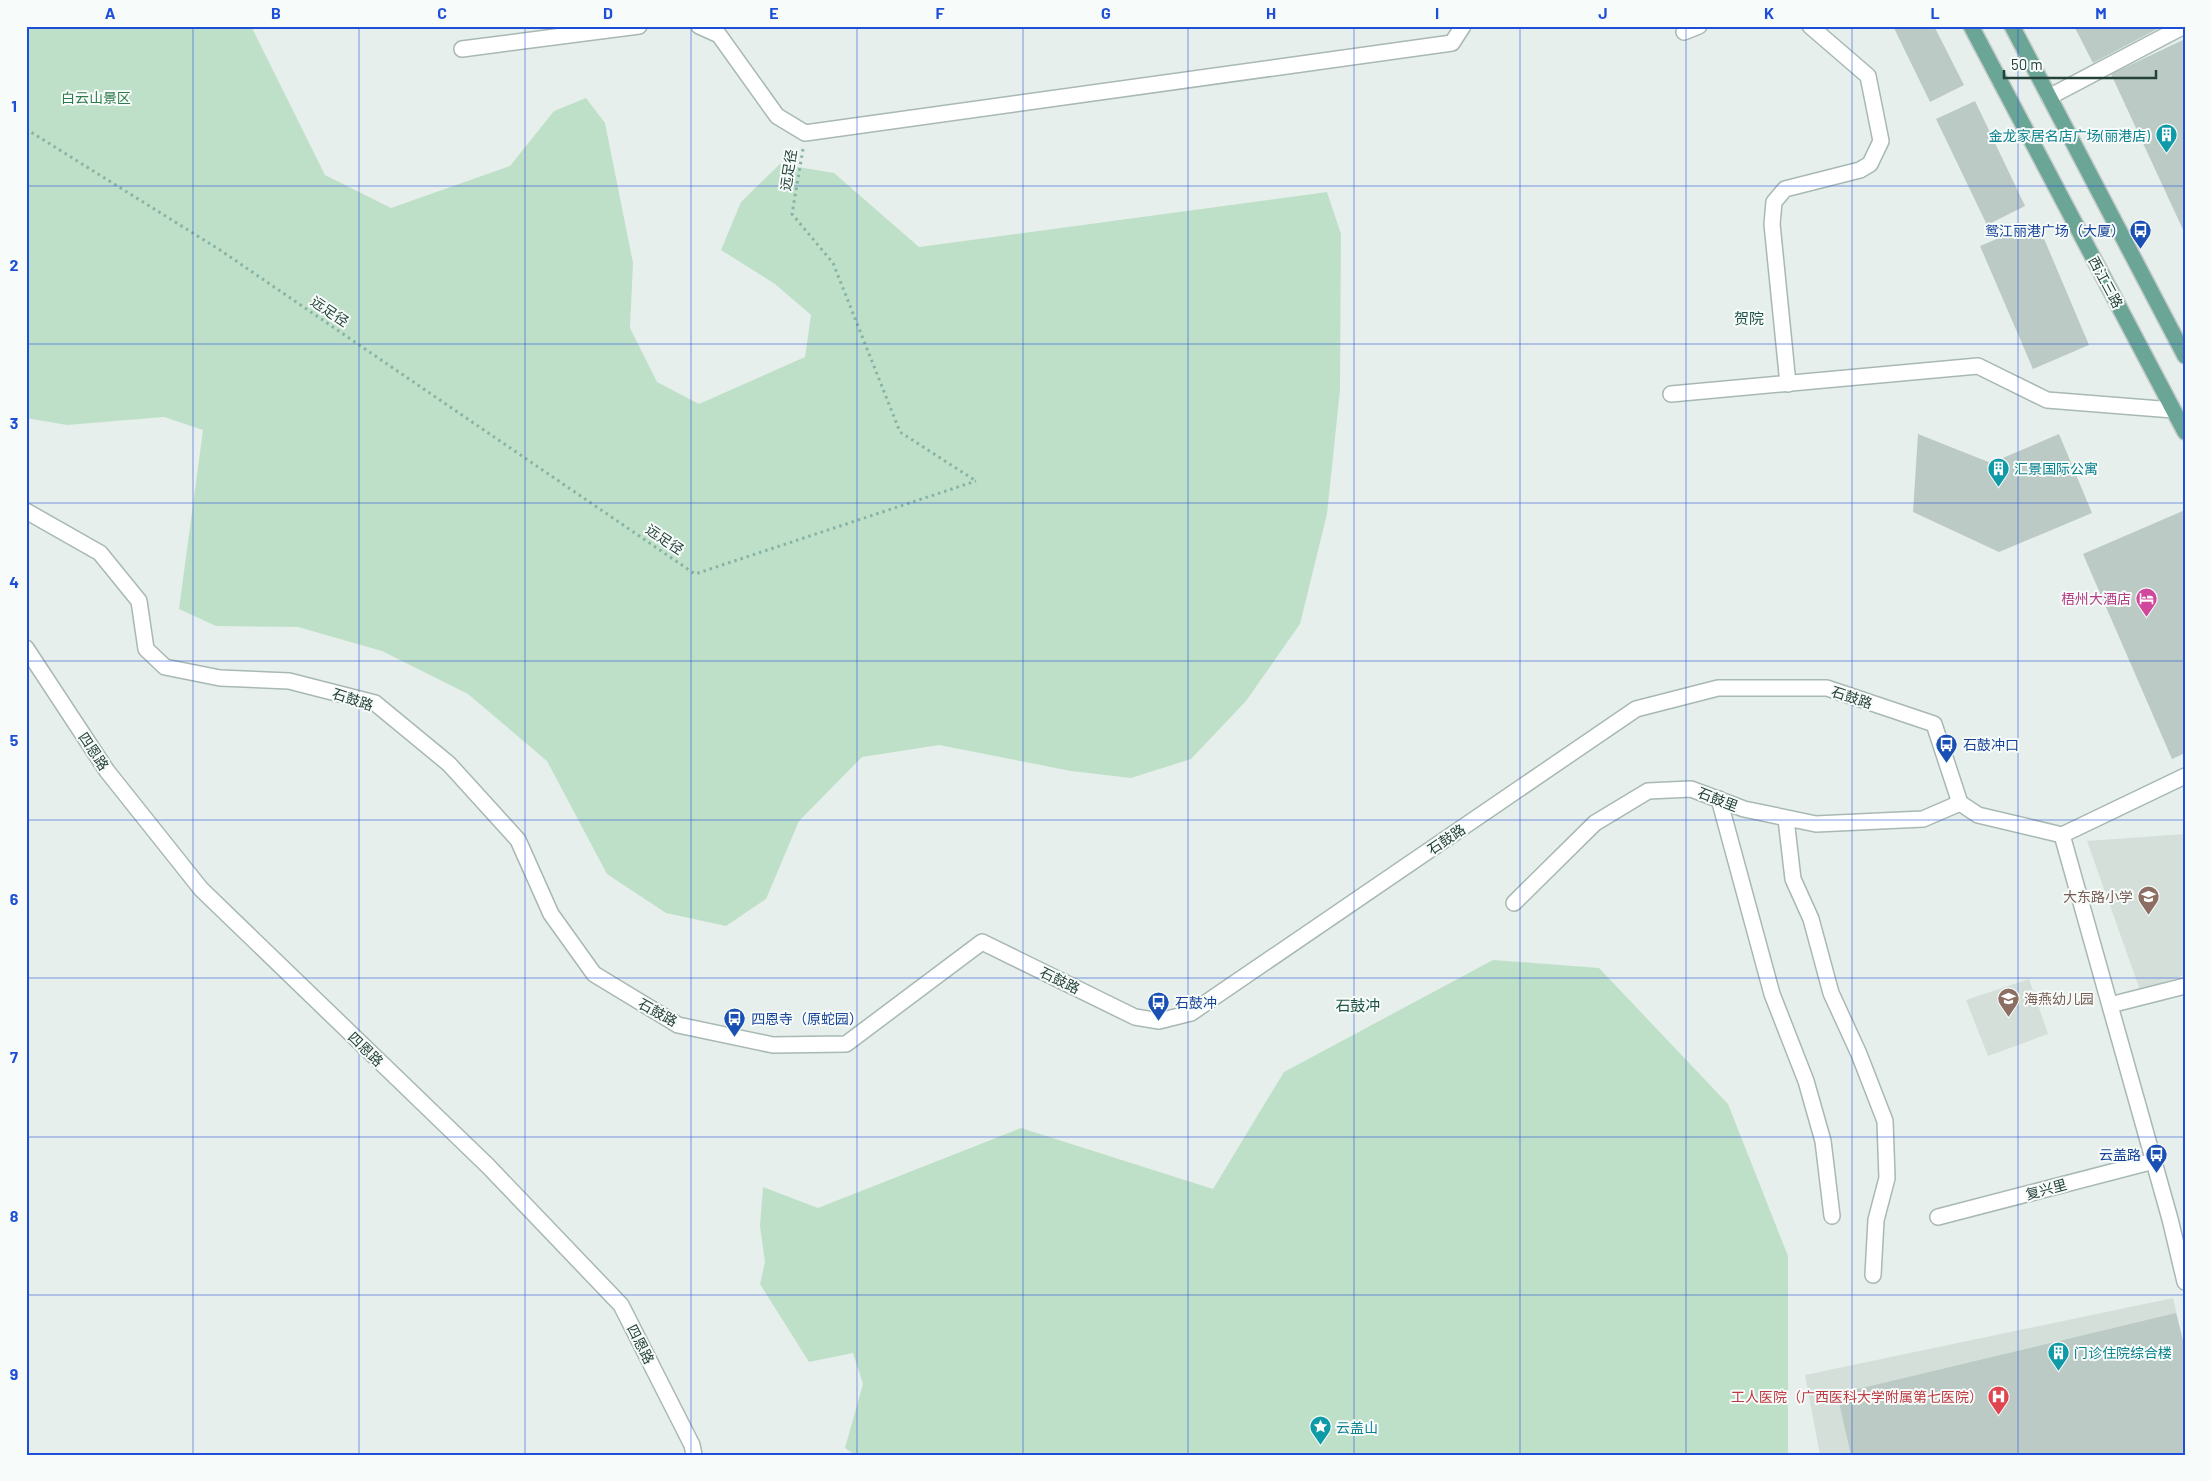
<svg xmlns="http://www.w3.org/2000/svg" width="2211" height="1481" viewBox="0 0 2211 1481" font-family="Barlow,'Noto Sans SC',sans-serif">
<rect width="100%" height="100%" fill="#e6efeb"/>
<g fill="#d4dfda">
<path d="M2185 834V975L2140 990 2087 841Z"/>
<path d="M2029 979 2048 1034 1988 1056 1966 1000Z"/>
<path d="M2173 1298 2185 1349V1455H1820L1805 1375Z"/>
</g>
<g fill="#bfe0c8">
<path d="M26 26H251L325 175 391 208 510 166 554 111 586 98 605 123 633 263 630 328 657 382 699 404 805 357 811 315 775 284 721 250 741 202 780 164 834 173 919 247 1327 192 1341 234 1340 390 1327 514 1300 624 1246 701 1191 759 1131 778 1071 771 939 745 862 757 799 821 766 899 726 926 666 913 607 874 547 761 468 694 382 651 298 627 216 626 179 609 203 430 164 417 67 425 26 418Z"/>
<path d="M1493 960 1599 968 1728 1104 1788 1256V1455H855L845 1448 863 1384 853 1353 809 1362 760 1284 765 1262 760 1226 763 1187 818 1208 1021 1128 1213 1189 1284 1072Z"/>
</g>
<g fill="#bbcac4">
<path d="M1893 26H1934L1964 85 1930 102Z"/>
<path d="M2074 26H2163L2093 63Z"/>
<path d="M2185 39V234L2111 74Z"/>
<path d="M1975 101 2025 206 1987 225 1936 119Z"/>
<path d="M2037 222 2089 345 2033 369 1980 246Z"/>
<path d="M1918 434 1991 463 2059 434 2092 513 1999 552 1913 512Z"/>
<path d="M2185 510V753L2172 759 2083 554Z"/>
<path d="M2176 1313 2185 1349V1455H1851L1837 1394Z"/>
</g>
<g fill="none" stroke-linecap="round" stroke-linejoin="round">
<defs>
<g id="minor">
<path d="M699 26 719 35 777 116 805 133 1452 43 1463 26"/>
<path d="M1684 32 1699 26"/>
<path d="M462 49 639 26"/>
<path d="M2049 97 2184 26"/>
<path d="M1788 384 1772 224 1774 202 1785 189 1860 170 1870 164 1881 141 1868 76 1810 26"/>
<path d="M1671 394 1978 366 2047 400 2173 410"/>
<path d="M26 511 100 553 139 601 146 649 165 667 220 678 289 681 375 703 449 764 518 840 551 914 594 974 678 1025 773 1045 846 1044 982 942 1135 1017 1159 1021 1191 1013 1636 709 1718 688H1827L1934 724 1960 803 1978 815 2062 835 2185 776"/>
<path d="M26 648 107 771 201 889 488 1166 621 1305 692 1445 694 1455"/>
<path d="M1719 799 1772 994 1806 1081 1823 1141 1832 1216"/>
<path d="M1786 819 1793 879 1811 919 1831 993 1859 1054 1885 1121 1887 1178 1876 1220 1873 1275"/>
<path d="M2062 835 2170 1219 2185 1282"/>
<path d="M1514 903 1595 823 1648 791 1691 789 1744 809 1816 824 1923 819 1960 803"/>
<path d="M2110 1005 2185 986"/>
<path d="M1938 1217 2154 1161"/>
</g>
<g id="major">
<path d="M1971 26 2185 432"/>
<path d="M2012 26 2185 356"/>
</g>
</defs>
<use href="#minor" stroke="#a8b8b2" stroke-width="18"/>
<use href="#major" stroke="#c2cac8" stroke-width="18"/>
<g stroke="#86b3a5" stroke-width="3" stroke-dasharray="2.5 4" stroke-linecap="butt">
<path d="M26 129 220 250 695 574 976 481"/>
<path d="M803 149 792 214 833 263 900 432 976 481"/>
</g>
<use href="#minor" stroke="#fff" stroke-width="15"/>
<use href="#major" stroke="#6aa596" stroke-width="15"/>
</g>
<path fill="none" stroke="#1d4ed8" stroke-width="1" stroke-opacity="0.55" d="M193 26V1455M359 26V1455M525 26V1455M691 26V1455M857 26V1455M1023 26V1455M1188 26V1455M1354 26V1455M1520 26V1455M1686 26V1455M1852 26V1455M2018 26V1455M26 186H2185M26 344H2185M26 503H2185M26 661H2185M26 820H2185M26 978H2185M26 1137H2185M26 1295H2185"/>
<defs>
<symbol id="building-pin" viewBox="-11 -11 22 30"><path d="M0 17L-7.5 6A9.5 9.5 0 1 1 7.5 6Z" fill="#0f9aa8" stroke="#f7fbf9"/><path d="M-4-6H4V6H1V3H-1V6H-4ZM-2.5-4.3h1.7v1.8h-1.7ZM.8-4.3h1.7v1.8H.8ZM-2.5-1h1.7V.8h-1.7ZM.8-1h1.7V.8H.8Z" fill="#fff"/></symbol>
<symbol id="bus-pin" viewBox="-11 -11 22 30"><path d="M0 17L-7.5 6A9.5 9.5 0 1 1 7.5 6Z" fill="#1a4fb4" stroke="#f7fbf9"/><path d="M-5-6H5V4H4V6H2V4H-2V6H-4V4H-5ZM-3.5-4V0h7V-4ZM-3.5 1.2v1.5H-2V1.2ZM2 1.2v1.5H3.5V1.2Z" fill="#fff"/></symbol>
<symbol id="hotel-pin" viewBox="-11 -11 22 30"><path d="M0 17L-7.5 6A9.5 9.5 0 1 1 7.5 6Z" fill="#d1479c" stroke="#f7fbf9"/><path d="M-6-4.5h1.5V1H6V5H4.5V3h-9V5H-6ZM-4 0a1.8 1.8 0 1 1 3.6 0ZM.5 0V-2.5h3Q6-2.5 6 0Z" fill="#fff"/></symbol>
<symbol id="school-pin" viewBox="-11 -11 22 30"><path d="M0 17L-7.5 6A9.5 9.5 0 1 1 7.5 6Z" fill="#8d6e63" stroke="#f7fbf9"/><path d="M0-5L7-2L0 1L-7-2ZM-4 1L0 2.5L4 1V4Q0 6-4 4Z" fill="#fff"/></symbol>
<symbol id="hospital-pin" viewBox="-11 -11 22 30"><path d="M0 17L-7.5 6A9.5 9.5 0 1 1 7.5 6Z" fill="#e0444e" stroke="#f7fbf9"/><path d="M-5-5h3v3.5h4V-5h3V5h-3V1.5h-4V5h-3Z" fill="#fff"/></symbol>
<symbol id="sight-pin" viewBox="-11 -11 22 30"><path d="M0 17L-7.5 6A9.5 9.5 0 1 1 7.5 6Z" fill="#0f9aa8" stroke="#f7fbf9"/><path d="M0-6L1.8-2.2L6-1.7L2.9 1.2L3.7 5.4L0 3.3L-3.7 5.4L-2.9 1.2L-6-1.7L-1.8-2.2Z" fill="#fff"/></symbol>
</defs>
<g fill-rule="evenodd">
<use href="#building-pin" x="2154" y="122" width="25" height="34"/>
<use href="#bus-pin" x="2128" y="218" width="25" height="34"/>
<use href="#building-pin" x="1986" y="456" width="25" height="34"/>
<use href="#hotel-pin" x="2134" y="586" width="25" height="34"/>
<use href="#bus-pin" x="1934" y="732" width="25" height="34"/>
<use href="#school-pin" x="2136" y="884" width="25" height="34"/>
<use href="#school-pin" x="1996" y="986" width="25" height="34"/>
<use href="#bus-pin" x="1146" y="990" width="25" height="34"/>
<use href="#bus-pin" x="722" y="1006" width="25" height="34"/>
<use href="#bus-pin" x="2144" y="1142" width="25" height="34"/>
<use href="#building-pin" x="2046" y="1340" width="25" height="34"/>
<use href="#hospital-pin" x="1986" y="1384" width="25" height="34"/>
<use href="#sight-pin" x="1308" y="1414" width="25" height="34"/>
</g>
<g text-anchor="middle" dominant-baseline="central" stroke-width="4" stroke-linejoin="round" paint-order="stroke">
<g font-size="14" fill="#2d7a4b" stroke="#f7fbf9">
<text x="96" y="97">白云山景区</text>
</g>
<g font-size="14" fill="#0d838f" stroke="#f7fbf9" text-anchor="start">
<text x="2150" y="135" text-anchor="end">金龙家居名店广场(丽港店)</text>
<text x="2014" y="468">汇景国际公寓</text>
<text x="2074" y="1352">门诊住院综合楼</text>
<text x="1336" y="1427">云盖山</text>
</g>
<g font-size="14" fill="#24423a" stroke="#f7fbf9">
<text transform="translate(788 170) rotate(-81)">远足径</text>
<text transform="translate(2106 282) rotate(62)">西江三路</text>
<text transform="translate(330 311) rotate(34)">远足径</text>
<text transform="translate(665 539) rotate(34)">远足径</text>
<text transform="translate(1852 697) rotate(18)">石鼓路</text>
<text transform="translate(353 699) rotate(18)">石鼓路</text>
<text transform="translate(94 751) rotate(56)">四恩路</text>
<text transform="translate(1718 799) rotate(21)">石鼓里</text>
<text transform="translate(1446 839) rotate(-34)">石鼓路</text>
<text transform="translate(1060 980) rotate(26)">石鼓路</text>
<text transform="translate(658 1012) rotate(29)">石鼓路</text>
<text transform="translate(366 1049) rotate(44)">四恩路</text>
<text transform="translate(2046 1189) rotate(-15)">复兴里</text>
<text transform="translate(641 1344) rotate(63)">四恩路</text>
</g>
<g font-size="14" fill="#164399" stroke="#f7fbf9" text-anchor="start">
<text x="2125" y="230" text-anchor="end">鸳江丽港广场（大厦）</text>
<text x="1963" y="744">石鼓冲口</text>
<text x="1175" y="1002">石鼓冲</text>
<text x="751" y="1018">四恩寺（原蛇园）</text>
<text x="2141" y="1154" text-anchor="end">云盖路</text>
</g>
<g font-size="14" fill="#b23c85" stroke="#f7fbf9" text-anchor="end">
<text x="2131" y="598">梧州大酒店</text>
</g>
<g font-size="14" fill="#785e54" stroke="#f7fbf9" text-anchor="end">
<text x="2133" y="896">大东路小学</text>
<text x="2024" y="998" text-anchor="start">海燕幼儿园</text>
</g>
<g font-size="14" fill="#be3a42" stroke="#f7fbf9" text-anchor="end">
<text x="1983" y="1396">工人医院（广西医科大学附属第七医院）</text>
</g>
<g font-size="15" fill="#1f5548" stroke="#f7fbf9">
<text x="1749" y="318">贺院</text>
<text x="1358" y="1005">石鼓冲</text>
</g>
</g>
<rect width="2211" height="1481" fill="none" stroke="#f7fbf9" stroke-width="55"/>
<path d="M2004 70v8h152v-8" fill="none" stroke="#24423a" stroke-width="2.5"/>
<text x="2011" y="70" font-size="15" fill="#24423a" stroke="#f7fbf9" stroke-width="4" paint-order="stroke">50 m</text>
<rect x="28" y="28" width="2156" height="1426" fill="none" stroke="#1d4ed8" stroke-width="2"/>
<g font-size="16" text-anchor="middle" font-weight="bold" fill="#1d4ed8">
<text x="110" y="19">A</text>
<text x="276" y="19">B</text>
<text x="442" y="19">C</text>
<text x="608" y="19">D</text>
<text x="774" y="19">E</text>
<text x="940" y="19">F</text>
<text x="1106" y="19">G</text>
<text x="1271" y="19">H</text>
<text x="1437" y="19">I</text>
<text x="1603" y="19">J</text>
<text x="1769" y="19">K</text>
<text x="1935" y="19">L</text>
<text x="2101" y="19">M</text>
<text x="14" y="112">1</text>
<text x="14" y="271">2</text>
<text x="14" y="429">3</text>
<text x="14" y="588">4</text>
<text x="14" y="746">5</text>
<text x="14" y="905">6</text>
<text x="14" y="1063">7</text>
<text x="14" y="1222">8</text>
<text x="14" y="1380">9</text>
</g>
</svg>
